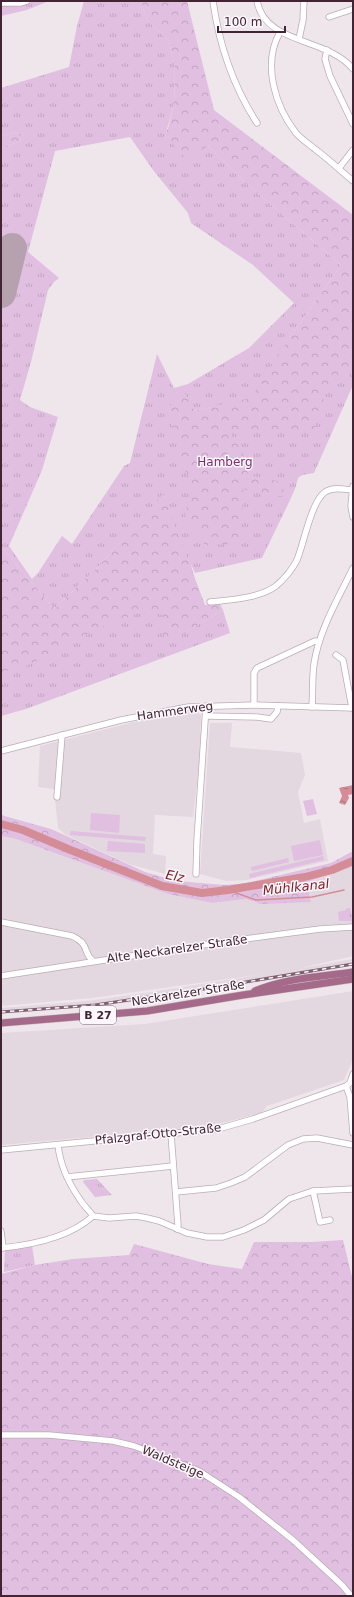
<svg xmlns="http://www.w3.org/2000/svg" width="354" height="1597" viewBox="0 0 354 1597" font-family="'DejaVu Sans',sans-serif">
<defs>
<pattern id="grass-tufts" width="24" height="20" patternUnits="userSpaceOnUse"><rect width="24" height="20" fill="#e0bfe0"/><path d="M3 7l-1-3M5 7V3M7 7l1-3M15 17l-1-3M17 17v-4M19 17l1-3" fill="none" stroke="#c1a4c1"/></pattern>
<pattern id="forest-crowns" width="20" height="18" patternUnits="userSpaceOnUse"><rect width="20" height="18" fill="#e0bfe0"/><path d="M2 6a3 3 0 1 1 6 0M12 15a3 3 0 1 1 6 0" fill="none" stroke="#c1a4c1"/></pattern>
<pattern id="water-ripples" width="26" height="14" patternUnits="userSpaceOnUse"><rect width="26" height="14" fill="#d48d96"/><path d="M2 4q2-2 4 0t4 0M15 11q2-2 4 0t4 0" fill="none" stroke="#ae737b"/></pattern>
</defs>
<rect width="100%" height="100%" fill="#efe6ec"/>
<g fill="#e3d7e0">
<path d="M193 712H197L201 715 199 764 193 817 155 815 153 854 166 856 165 874 129 864 66 835 58 828 54 789 38 787 40 746 161 715Z"/>
<path d="M210 723H232L230 747 301 753 305 775 298 792 304 823 320 819 328 861 247 880 226 881 200 874Z"/>
<path d="M1 836 16 839 168 894 212 903 245 899 256 902 311 901 307 882 344 869 353 867V956L297 969 353 959V964L235 986 138 1001 98 1006 1 1014V1008L88 1001 151 992 263 974 92 998 1 1006Z"/>
<path d="M353 991V1059L344 1080 267 1106 261 1113 210 1126 1 1145V1033L145 1024Z"/>
</g>
<g fill="url(#grass-tufts)" fill-rule="evenodd">
<path d="M1 1H49L27 10 1 16Z"/>
<path d="M84 1H141L147 20 169 41 175 67 174 104 165 136 208 146 246 183 341 265 288 340 353 268V385L314 473 302 475 298 478 295 489 288 497 273 494 291 498 262 558 195 573 191 564 203 613 175 638 223 610 230 633 26 709 1 716V658L89 581 164 497 163 495 99 566 54 609 1 546V148L21 141 18 132 1 136V88L69 67 77 26ZM130 137 153 170 188 213 191 223 253 265 294 303 249 348 188 384 174 388 157 354 130 463 124 466 72 544 62 536 38 573 32 579 9 546 42 470 58 417 30 407 20 400 31 362 48 290 54 282 59 278 28 252 55 151ZM235 402 197 416 194 411Z"/>
<path d="M346 908H350L353 921H339L338 912 346 910Z"/>
<path d="M97 1179 112 1195 95 1197 83 1182 84 1180Z"/>
<path d="M32 1246 35 1265 4 1272 5 1250Z"/>
</g>
<g fill="url(#forest-crowns)">
<path d="M141 1H187L214 110 353 215V364L326 391 313 433 228 430 243 453 248 475 277 481 288 496 295 489 291 498 243 489 241 544 205 545 185 515 192 480 186 472 168 413 174 394 184 392 194 411 251 398 288 340 341 265 246 183 208 146 186 159 165 135 168 128 174 104 175 67 169 41 147 20Z"/>
<path d="M18 132 21 141 1 148V136Z"/>
<path d="M163 494 205 605 220 604 223 610 169 642 159 628 166 617 149 609 101 627 26 666 1 672V546L54 609 99 566Z"/>
<path d="M1 815 51 829 145 872 176 881 225 885 247 883 331 863 353 851V867L344 869 307 882 311 902 260 904 256 902 245 899 212 903 168 894 16 839 1 836Z"/>
<path d="M343 1240 353 1281V1596H1V1274L35 1265 73 1259 129 1255 134 1244 208 1264 242 1269 254 1242H311Z"/>
</g>
<g fill="#e0bfe0">
<path d="M313 799 317 814 307 816 303 801Z"/>
<path d="M91 813 120 815 119 833 90 830Z"/>
<path d="M71 831 146 837 145 841 70 835Z"/>
<path d="M320 840 323 855 294 861 291 846Z"/>
<path d="M108 841 145 844V853L107 851Z"/>
<path d="M323 856 324 860 250 878 249 874Z"/>
<path d="M288 858 289 862 252 871 251 867Z"/>
</g>
<path fill="url(#water-ripples)" d="M353 785V794L348 795 349 798 345 805 339 803 342 796 339 788Z"/>
<g fill="none" stroke-linecap="round" stroke-linejoin="round">
<path stroke="#d48d96" stroke-width="1.5" d="M228 890 256 900 312 897 344 890"/>
<path stroke="#d48d96" stroke-width="8" d="M1 824 23 830 68 849 162 886 202 893 228 890 305 877 332 870 353 861"/>
<path stroke="#b6a2ae" stroke-width="30" d="M1 293 12 248"/>
<defs>
<g id="minor">
<path d="M213 1C219 44 233 86 257 123"/>
<path d="M257 1C265 45 327 37 353 69"/>
<path d="M1 3H21L27 1"/>
<path d="M329 17 353 9"/>
<path d="M280 32C262 64 275 106 296 133 301 139 309 144 315 149 328 159 340 170 353 181"/>
<path d="M299 39 303 20 304 1"/>
<path d="M327 50 325 59 330 76 353 124"/>
<path d="M339 168 353 150"/>
<path d="M353 486 351 506 353 517"/>
<path d="M210 602C229 600 260 598 276 586 284 579 292 570 297 560 304 543 311 502 325 492 333 487 343 489 352 490"/>
<path d="M336 655 343 660 352 708"/>
<path d="M254 705V673L257 668 315 641 319 642"/>
<path d="M312 707C313 693 312 678 314 664 319 630 338 599 353 568"/>
<path d="M206 716 257 717 271 719 277 712 278 706"/>
<path d="M1 751 121 720 188 707 254 705 353 708"/>
<path d="M57 797 62 735"/>
<path d="M196 874 197 840 206 706"/>
<path d="M1 922 72 936C91 945 82 952 93 961"/>
<path d="M1 976 222 942 320 929 353 927"/>
<path d="M346 1086 350 1097 353 1133"/>
<path d="M171 1134 178 1225 177 1229"/>
<path d="M58 1145C60 1165 69 1184 81 1201 84 1206 89 1210 93 1216"/>
<path d="M1 1150 218 1129 253 1119 346 1086 350 1083 353 1074"/>
<path d="M67 1177 173 1166"/>
<path d="M313 1191 320 1222 330 1220"/>
<path d="M176 1192 216 1188 231 1183 245 1177 288 1145 303 1139 317 1138 353 1145"/>
<path d="M93 1216 109 1218 136 1216 147 1218 159 1221 187 1233 207 1237H223L244 1230 264 1220 289 1199 313 1191 353 1189"/>
<path d="M1 1231 3 1248"/>
<path d="M1 1248C32 1245 69 1238 93 1216"/>
<path d="M1 1435H49L113 1441 134 1446 199 1471 239 1497 293 1540 342 1585 351 1596"/>
</g>
<g id="major">
<path d="M255 991C285 978 320 977 353 972"/>
<path d="M1 1023 147 1011 243 995 353 979"/>
</g>
</defs>
<use href="#minor" stroke="#bbacb5" stroke-width="7"/>
<use href="#major" stroke="#cac2c6" stroke-width="8"/>
<use href="#minor" stroke="#fff" stroke-width="5.5"/>
<use href="#major" stroke="#a56a89" stroke-width="7"/>
<defs>
<path id="rail" d="M1 1012 95 1005 210 988 353 964"/>
</defs>
<use href="#rail" stroke="#7d5f6f" stroke-width="3"/>
<use href="#rail" stroke="#fbf7fa" stroke-width="1.5" stroke-dasharray="4.5" stroke-linecap="butt"/>
</g>
<g text-anchor="middle" dominant-baseline="central" stroke-width="3" stroke-linejoin="round" paint-order="stroke">
<rect fill="#fbf7fa" stroke="#7a636f" stroke-width="1" x="80" y="1006" width="36" height="18" rx="3"/>
<g font-size="11" font-weight="bold" fill="#422434">
<text x="98" y="1015">B 27</text>
</g>
<g font-size="12" fill="#7a2d71" stroke="#fbf7fa">
<text x="225" y="462">Hamberg</text>
</g>
<g font-size="12" fill="#422434" stroke="#fbf7fa">
<text transform="translate(175 711) rotate(-8)">Hammerweg</text>
<text transform="translate(177 949) rotate(-8)">Alte Neckarelzer Straße</text>
<text transform="translate(188 993) rotate(-9)">Neckarelzer Straße</text>
<text transform="translate(158 1134) rotate(-6)">Pfalzgraf-Otto-Straße</text>
<text transform="translate(173 1462) rotate(23)">Waldsteige</text>
</g>
<g font-size="13" font-style="italic" fill="#801c26" stroke="#fbf7fa">
<text transform="translate(175 876) rotate(11)">Elz</text>
<text transform="translate(296 887) rotate(-6)">Mühlkanal</text>
</g>
</g>
<rect width="354" height="1597" fill="none" stroke="#422434" stroke-width="4"/>
<path d="M218 26v6h67v-6" fill="none" stroke="#422434" stroke-width="2"/>
<text x="224" y="26" font-size="12" fill="#422434" stroke="#fbf7fa" stroke-width="3" paint-order="stroke">100 m</text>
</svg>
